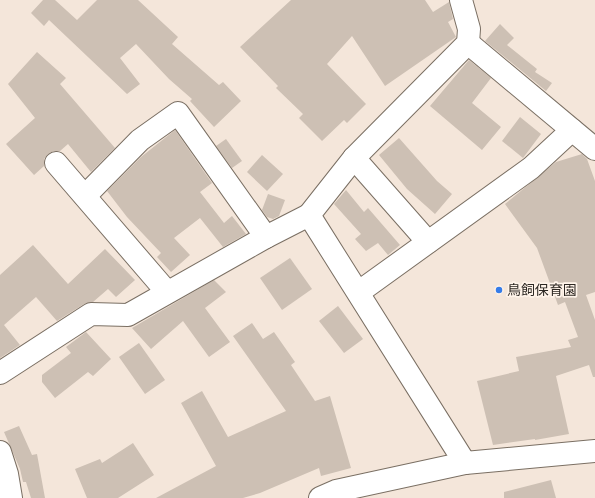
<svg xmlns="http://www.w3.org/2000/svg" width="595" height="498" viewBox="0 0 595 498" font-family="Karla,'Noto Sans JP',sans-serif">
<rect width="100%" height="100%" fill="#f4e6da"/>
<g fill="#cdc0b4">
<path d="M43 0H55L77 20 97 0H138L178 37 172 44 219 85 223 82 241 101 214 127 190 101 192 99 169 79 136 44 120 58 140 84 127 94 49 20 44 26 31 13Z"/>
<path d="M291 0H425L433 12 449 2 453 19 448 22 456 37 385 86 352 36 327 64 366 104 347 123 344 120 322 141 299 118 303 114 276 88 278 86 240 47Z"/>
<path d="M500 24 514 38 507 45 537 69 535 72 552 83 546 91 485 41Z"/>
<path d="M37 52 66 78 60 84 115 148 91 172 68 144 60 151H53L48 154 44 159V166L34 175 6 144 35 118 8 84Z"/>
<path d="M469 60 491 78 472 103 501 127 482 150 430 106Z"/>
<path d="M520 117 541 134 523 158 502 141Z"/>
<path d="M175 130 212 183 200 192 224 223 232 216 246 234 223 247 200 218 174 238 190 255 171 272 157 257 161 253 127 217 107 191 141 157Z"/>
<path d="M399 138 437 181 452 194 435 214 407 189 379 155Z"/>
<path d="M226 139 242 161 232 168 216 146Z"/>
<path d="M582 154 587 159 595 181V292L586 295 595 320V377H593L589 365 556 376 569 434 535 440V439L493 445 477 381 519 371 516 357 571 347 568 340 578 337 565 302 558 305 537 248 505 204 556 162Z"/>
<path d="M262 155 283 174 267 191 247 172Z"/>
<path d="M346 190 364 212 368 208 400 245 388 255 378 243 366 251 355 239 361 234 334 204Z"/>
<path d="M268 194 285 200 279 216 273 219 267 217 262 210Z"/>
<path d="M33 245 68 284 105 249 135 280 116 297 108 289 93 302 84 304 57 321 36 297 4 325 20 345 0 358V275Z"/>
<path d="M290 258 312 289 282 310 260 278Z"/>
<path d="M214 280 226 292 205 308 230 342 209 357 183 321 151 349 132 328Z"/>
<path d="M338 306 363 339 344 353 319 321Z"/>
<path d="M252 323 263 339 274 332 295 362 291 365 315 401 330 396 351 468 321 476 319 468 260 493 243 498H156L216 466 181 403 202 391 228 437 286 411 233 336Z"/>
<path d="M86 332 111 359 93 376 88 372 55 398 42 382V375L71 353 66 347Z"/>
<path d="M139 343 165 380 145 394 119 357Z"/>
<path d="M19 426 32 455 37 454 45 498H31L26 482H23L20 469 4 432Z"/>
<path d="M133 443 154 475 118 498H87L75 469 100 459 102 463Z"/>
<path d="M551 480 556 498H504V492Z"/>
</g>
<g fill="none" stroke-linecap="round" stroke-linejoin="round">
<defs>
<g id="minor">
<path d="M461 0 469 29 468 43 354 158 309 215 465 463"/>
<path d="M468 43 595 149"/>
<path d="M354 158 428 242"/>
<path d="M56 163 167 292"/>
<path d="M85 196 140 140 178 113 266 237"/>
<path d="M359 292 531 168 572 130"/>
<path d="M0 373 91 314 128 315 266 237 309 215"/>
<path d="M0 452 7 474 11 498"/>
<path d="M320 498 336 491 465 463 595 451"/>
</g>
</defs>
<use href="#minor" stroke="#7a6f63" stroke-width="24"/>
<use href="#minor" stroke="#fff" stroke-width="22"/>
</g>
<circle fill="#357ce9" stroke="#fff4ea" stroke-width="1.5" cx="499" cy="290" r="4"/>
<g text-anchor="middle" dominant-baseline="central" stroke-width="3.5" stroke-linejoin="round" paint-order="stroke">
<g font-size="14" fill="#2c2722" stroke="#fff4ea" text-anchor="start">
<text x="507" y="290">鳥飼保育園</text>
</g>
</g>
</svg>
